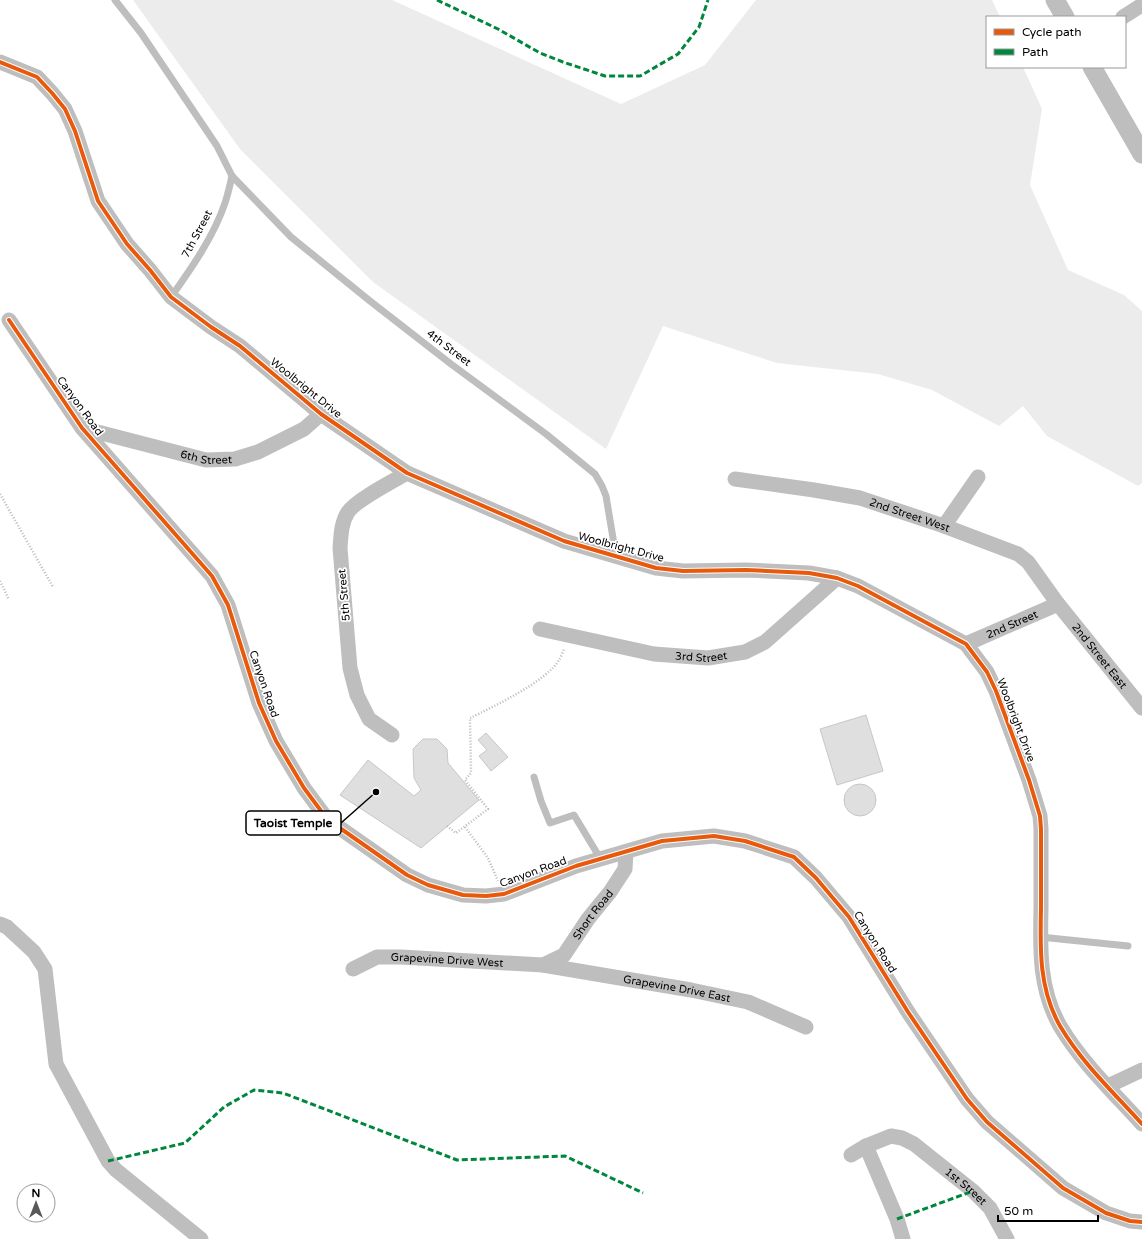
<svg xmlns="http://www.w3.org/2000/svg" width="1142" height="1239" viewBox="0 0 1142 1239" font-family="'Varela Round',sans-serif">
<rect width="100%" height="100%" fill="#fff"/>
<path fill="#ececec" d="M133 0H392L621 104 705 65 756 0H992L1000 17H987V67H1023L1042 109 1030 185 1068 270 1124 295 1142 311V483L1138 486 1047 436 1023 406 999 426 932 390 878 374 777 363 663 326 606 449 373 282 240 149Z"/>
<g fill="#dfdfdf" stroke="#c7c7c7">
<path d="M866 715 883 771 837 785 820 729Z"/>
<path d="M486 733 508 757 491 771 479 756 487 750 478 740Z"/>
<path d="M423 739H437L447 749 448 763 479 800 421 848 340 795 368 760 414 796 421 790 414 778 413 749Z"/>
<circle cx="860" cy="800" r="16"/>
</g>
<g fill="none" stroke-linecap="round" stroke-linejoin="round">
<g stroke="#b9b9b9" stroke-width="2.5" stroke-dasharray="1 2" stroke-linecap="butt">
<path d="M0 494 53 587"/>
<path d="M0 581 9 600"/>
<path d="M447 826 456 833 488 809 465 780 471 773 470 718C493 707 547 681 559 660 561 657 563 652 564 649"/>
<path d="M465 827 488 858 498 881"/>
</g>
<g stroke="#bebebe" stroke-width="7">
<path d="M115 0 141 33 217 146 232 176 291 237 370 301 451 364 546 434 595 474 602 486 606 496 616 556"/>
<path d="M171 297C191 269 214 236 225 203 228 194 230 185 232 176"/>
<path d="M534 777 541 801 550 823 574 815 600 858"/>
<path d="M1040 937 1128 946"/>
</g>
<g stroke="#bebebe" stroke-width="15">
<path d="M1123 17 1142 5"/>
<path d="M0 62 37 77 52 93 65 109 75 131 98 201 127 244 150 270 171 297 211 327 240 346 321 414 407 473 564 541 656 568 683 571 746 570 809 573 837 578 858 586 966 644 987 672 996 691 1029 780 1040 816 1041 829C1041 855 1041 882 1041 908 1040 950 1039 989 1060 1026 1082 1063 1114 1093 1142 1124"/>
<path d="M9 320 82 428 212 576 228 605 259 703 276 741 304 788 327 819 407 875 428 885 463 895 486 896 504 894 576 866 662 841 714 836 745 841 794 857 816 878 849 917 908 1012 967 1099 987 1122 1063 1188 1106 1213 1130 1221 1142 1222"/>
<path id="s1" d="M82 428 206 460 235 459 258 452 304 429 321 414"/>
<path id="s2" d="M735 479 814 490 860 498 944 526 1018 554 1028 562 1058 604 1142 708"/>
<path d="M944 526 978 477"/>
<path id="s3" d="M540 629 654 654 708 658 745 652 765 642 837 578"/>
<path id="s4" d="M966 644 1058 604"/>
<path d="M392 735 369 719 357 695 350 668 340 548C341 536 341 523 348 512 356 500 393 481 407 473"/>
<path d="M0 924 7 927 34 952 45 969 56 1064 108 1161 116 1170 201 1239"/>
<path id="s5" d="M543 965 564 955 588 919 610 892 625 869 626 852"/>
<path id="s6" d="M353 969 377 957H401L543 965 691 990 748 1002 806 1027"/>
<path d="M1108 1086 1142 1070"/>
<path d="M866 1146 897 1219 903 1239"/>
<path id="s7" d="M851 1155 866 1146 891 1136 902 1138 914 1144 973 1191 990 1208 1007 1239"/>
</g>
<g stroke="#bebebe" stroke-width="19">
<path d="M1055 0 1065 17"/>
<path d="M1092 67 1142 154"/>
</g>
<g stroke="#00873e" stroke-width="3" stroke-dasharray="6 3" stroke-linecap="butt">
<path d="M437 0 498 29 540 53 563 62 605 76H640L678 54 699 27 708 0"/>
<path d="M108 1161 185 1143 224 1107 254 1090 283 1093 457 1160 565 1156 643 1193"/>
<path d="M897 1219 973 1191"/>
</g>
<defs>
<g id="cycleway">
<path d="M0 62 37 77 52 93 65 109 75 131 98 201 127 244 150 270 171 297 211 327 240 346 321 414 407 473 564 541 656 568 683 571 746 570 809 573 837 578 858 586 966 644 987 672 996 691 1029 780 1040 816 1041 829C1041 855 1041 882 1041 908 1040 950 1039 989 1060 1026 1082 1063 1114 1093 1142 1124"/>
<path d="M9 320 82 428 212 576 228 605 259 703 276 741 304 788 327 819 407 875 428 885 463 895 486 896 504 894 576 866 662 841 714 836 745 841 794 857 816 878 849 917 908 1012 967 1099 987 1122 1063 1188 1106 1213 1130 1221 1142 1222"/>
</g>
</defs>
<use href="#cycleway" stroke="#fff" stroke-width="6"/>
<use href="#cycleway" stroke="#e8590c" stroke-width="4"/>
</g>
<g text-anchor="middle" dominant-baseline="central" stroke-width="3.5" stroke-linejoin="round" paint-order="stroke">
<g font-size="11" fill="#000" stroke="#fff">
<text transform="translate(197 234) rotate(-62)">7th Street</text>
<text transform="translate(449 348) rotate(37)">4th Street</text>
<text transform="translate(306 388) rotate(39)">Woolbright Drive</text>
<text transform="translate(80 406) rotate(54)">Canyon Road</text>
<text stroke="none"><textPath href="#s1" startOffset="128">6th Street</textPath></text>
<text stroke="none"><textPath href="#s2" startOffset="179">2nd Street West</textPath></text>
<text transform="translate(621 547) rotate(15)">Woolbright Drive</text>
<text transform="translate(344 595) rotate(-95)">5th Street</text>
<text stroke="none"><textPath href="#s4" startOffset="50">2nd Street</textPath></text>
<text stroke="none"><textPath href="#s3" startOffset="164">3rd Street</textPath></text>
<text stroke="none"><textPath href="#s2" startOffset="425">2nd Street East</textPath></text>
<text transform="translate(264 684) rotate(71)">Canyon Road</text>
<text transform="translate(1016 720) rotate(69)">Woolbright Drive</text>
<text transform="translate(533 872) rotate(-20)">Canyon Road</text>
<text stroke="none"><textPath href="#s5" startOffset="73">Short Road</textPath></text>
<text transform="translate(875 942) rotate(58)">Canyon Road</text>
<text stroke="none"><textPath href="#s6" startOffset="97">Grapevine Drive West</textPath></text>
<text stroke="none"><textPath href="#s6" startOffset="329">Grapevine Drive East</textPath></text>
<text stroke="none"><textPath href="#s7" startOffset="136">1st Street</textPath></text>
</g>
</g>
<path fill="none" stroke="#000" stroke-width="1.5" d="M376 792L341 823"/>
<circle fill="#000" stroke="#fff" stroke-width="1.5" cx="376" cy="792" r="4"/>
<rect fill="#fff" stroke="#000" stroke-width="1.5" x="246" y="811" width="95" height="24" rx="4"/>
<g font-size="12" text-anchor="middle" font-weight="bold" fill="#000">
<text x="293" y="827">Taoist Temple</text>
</g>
<rect x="986" y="16" width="140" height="52" fill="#ffffff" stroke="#999999"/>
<rect x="994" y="29" width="20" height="6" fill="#e8590c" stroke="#999999"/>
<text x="1022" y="36" font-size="12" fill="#000000">Cycle path</text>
<rect x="994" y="49" width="20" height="6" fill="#00873e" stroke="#999999"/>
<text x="1022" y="56" font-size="12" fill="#000000">Path</text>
<g transform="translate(36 1203)"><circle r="19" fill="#ffffff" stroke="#999999"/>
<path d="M0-3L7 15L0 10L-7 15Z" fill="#595959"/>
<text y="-6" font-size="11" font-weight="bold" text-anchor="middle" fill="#000000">N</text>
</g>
<path d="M998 1215v6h100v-6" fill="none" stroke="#000000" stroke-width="2"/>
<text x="1004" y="1215" font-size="12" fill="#000000" stroke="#ffffff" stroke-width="3" paint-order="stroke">50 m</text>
</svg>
